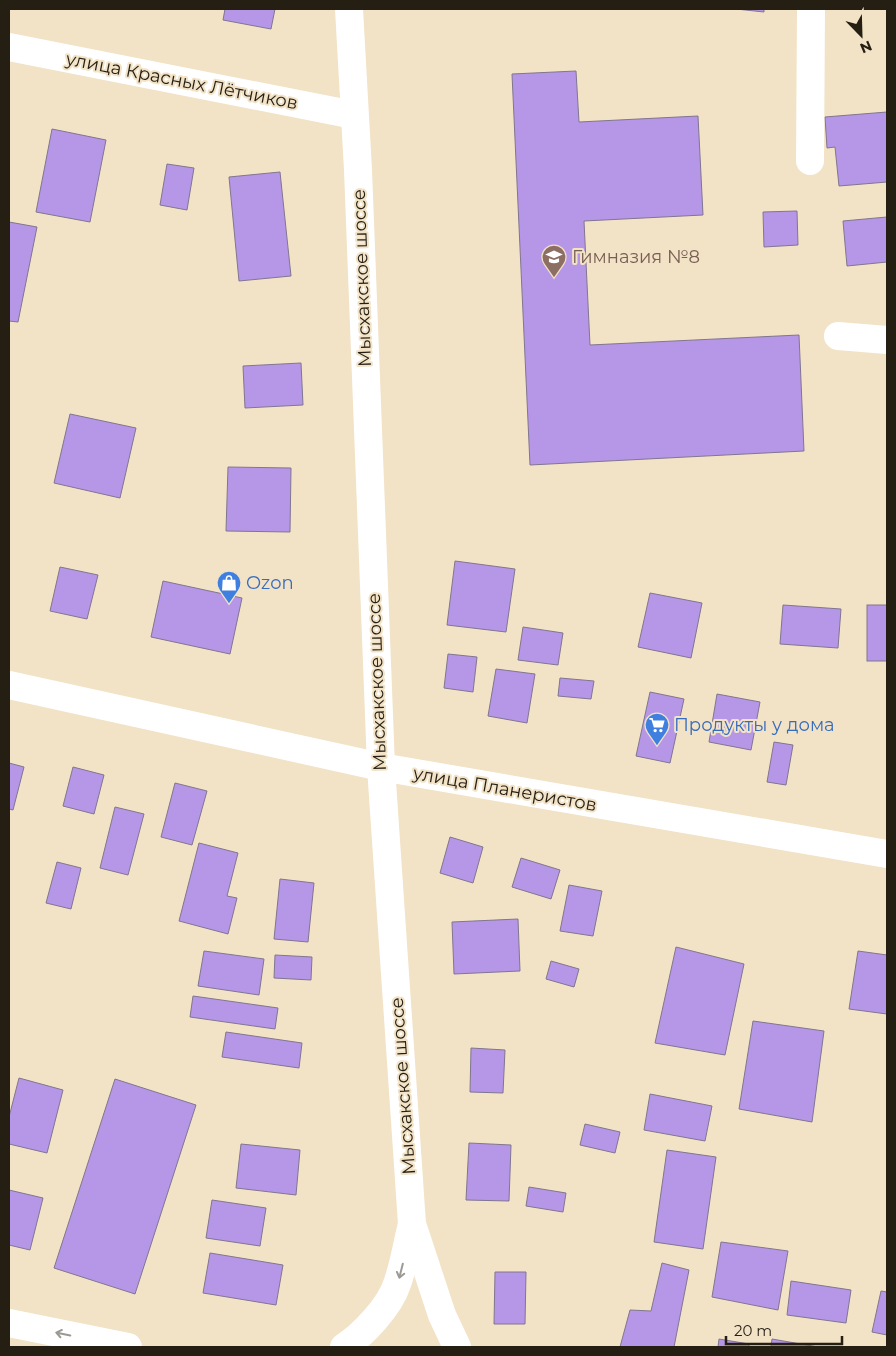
<svg xmlns="http://www.w3.org/2000/svg" width="896" height="1356" viewBox="0 0 896 1356" font-family="Montserrat,sans-serif">
<rect width="100%" height="100%" fill="#f2e2c6"/>
<g fill="#b696e7" stroke="#807690">
<path d="M225 9H275L271 29 223 20Z"/>
<path d="M736 9H764V12Z"/>
<path d="M576 71 579 122 698 116 703 215 584 221 590 345 799 335 804 451 530 465 512 74Z"/>
<path d="M887 112V182L839 186 835 147 827 148 825 117Z"/>
<path d="M52 129 106 140 90 222 36 212Z"/>
<path d="M167 164 194 168 187 210 160 205Z"/>
<path d="M280 172 291 276 239 281 229 177Z"/>
<path d="M797 211 798 245 764 247 763 212Z"/>
<path d="M887 217V262L847 266 843 221Z"/>
<path d="M9 222 37 227 18 322 9 321Z"/>
<path d="M301 363 303 405 245 408 243 366Z"/>
<path d="M70 414 136 428 120 498 54 483Z"/>
<path d="M228 467 291 468 290 532 226 531Z"/>
<path d="M455 561 515 569 506 632 447 625Z"/>
<path d="M60 567 98 575 87 619 50 611Z"/>
<path d="M163 581 242 598 230 654 151 637Z"/>
<path d="M650 593 702 603 691 658 638 647Z"/>
<path d="M783 605 841 609 838 648 780 644Z"/>
<rect x="867" y="605" width="20" height="56"/>
<path d="M523 627 563 633 558 665 518 660Z"/>
<path d="M448 654 477 657 473 692 444 688Z"/>
<path d="M496 669 535 674 527 723 488 716Z"/>
<path d="M560 678 594 681 591 699 558 696Z"/>
<path d="M650 692 684 699 670 763 636 756Z"/>
<path d="M717 694 760 702 751 750 709 742Z"/>
<path d="M774 742 793 745 786 785 767 782Z"/>
<path d="M9 763 24 767 13 810 9 809Z"/>
<path d="M73 767 104 775 94 814 63 806Z"/>
<path d="M175 783 207 791 192 845 161 837Z"/>
<path d="M115 807 144 814 128 875 100 868Z"/>
<path d="M450 837 483 847 473 883 440 873Z"/>
<path d="M199 843 238 853 227 896 237 898 228 934 179 921Z"/>
<path d="M521 858 560 870 551 899 512 887Z"/>
<path d="M57 862 81 868 71 909 46 903Z"/>
<path d="M280 879 314 883 308 942 274 939Z"/>
<path d="M569 885 602 891 593 936 560 931Z"/>
<path d="M518 919 520 971 454 974 452 922Z"/>
<path d="M676 947 744 964 725 1055 655 1043Z"/>
<path d="M204 951 264 959 259 995 198 986Z"/>
<path d="M858 951 887 955V1014L849 1009Z"/>
<path d="M275 955 312 957 311 980 274 978Z"/>
<path d="M551 961 579 969 574 987 546 979Z"/>
<path d="M193 996 278 1008 275 1029 190 1017Z"/>
<path d="M753 1021 824 1031 812 1122 739 1109Z"/>
<path d="M226 1032 302 1043 299 1068 222 1057Z"/>
<path d="M471 1048 505 1050 503 1093 470 1092Z"/>
<path d="M19 1078 63 1090 47 1153 9 1144V1117Z"/>
<path d="M115 1079 196 1105 135 1294 54 1268Z"/>
<path d="M650 1094 712 1106 705 1141 644 1130Z"/>
<path d="M585 1124 620 1132 615 1153 580 1145Z"/>
<path d="M469 1143 511 1145 509 1201 466 1200Z"/>
<path d="M241 1144 300 1150 296 1195 236 1188Z"/>
<path d="M667 1150 716 1157 703 1249 654 1242Z"/>
<path d="M529 1187 566 1193 563 1212 526 1206Z"/>
<path d="M9 1190 43 1198 30 1250 9 1245Z"/>
<path d="M212 1200 266 1208 260 1246 206 1238Z"/>
<path d="M721 1242 788 1251 778 1310 712 1297Z"/>
<path d="M210 1253 283 1265 276 1305 203 1293Z"/>
<path d="M662 1263 689 1270 674 1347H620L630 1310 651 1311Z"/>
<path d="M495 1272H526L525 1324H494Z"/>
<path d="M791 1281 851 1290 846 1323 787 1315Z"/>
<path d="M881 1291 887 1292V1335L872 1332Z"/>
<path d="M719 1339 749 1344V1347H718Z"/>
<path d="M772 1339 818 1347H771Z"/>
</g>
<g fill="none" stroke-linecap="round" stroke-linejoin="round">
<g stroke="#fff" stroke-width="28">
<path d="M349 9 358 170 381 767 412 1224 442 1315 457 1347"/>
<path d="M9 47 354 115"/>
<path d="M810 161 811 9"/>
<path d="M838 336 887 340"/>
<path d="M9 685 381 767 887 854"/>
<path d="M9 1323 128 1347"/>
<path d="M344 1347C363 1335 390 1306 397 1284 404 1265 407 1243 412 1224"/>
</g>
</g>
<defs><path id="oneway-shaft" d="M-6 0H5M1.5-3L5.5 0L1.5 3" fill="none" stroke-width="1.6" stroke-linecap="round" stroke-linejoin="round" transform="scale(1.25)"/></defs>
<g stroke="#9c9a95">
<use href="#oneway-shaft" transform="translate(401 1271) rotate(104)"/>
<use href="#oneway-shaft" transform="translate(63 1334) rotate(-168)"/>
</g>
<defs>
<symbol id="school-pin" viewBox="-11 -11 22 30"><path d="M0 17L-7.5 6A9.5 9.5 0 1 1 7.5 6Z" fill="#8d6e63" stroke="#f2e2c6"/><path d="M0-5L7-2L0 1L-7-2ZM-4 1L0 2.5L4 1V4Q0 6-4 4Z" fill="#fff"/></symbol>
<symbol id="shop-pin" viewBox="-11 -11 22 30"><path d="M0 17L-7.5 6A9.5 9.5 0 1 1 7.5 6Z" fill="#3f7fe0" stroke="#f2e2c6"/><path d="M-5-2.5h2.3a2.7 3.5 0 0 1 5.4 0H5L5.5 6h-11ZM-1.5-2.5h3a1.5 2.3 0 0 0-3 0Z" fill="#fff"/></symbol>
<symbol id="supermarket-pin" viewBox="-11 -11 22 30"><path d="M0 17L-7.5 6A9.5 9.5 0 1 1 7.5 6Z" fill="#3f7fe0" stroke="#f2e2c6"/><path d="M-6-5.5h2.5l.6 2H6L4.5 2H-2.5L-4.4-4H-6ZM-1.5 3.2a1.3 1.3 0 1 0 .1 0ZM3 3.2a1.3 1.3 0 1 0 .1 0Z" fill="#fff"/></symbol>
</defs>
<g fill-rule="evenodd">
<use href="#school-pin" x="540" y="243" width="28" height="38"/>
<use href="#shop-pin" x="215" y="569" width="28" height="38"/>
<use href="#supermarket-pin" x="643" y="711" width="28" height="38"/>
</g>
<g text-anchor="middle" dominant-baseline="central" stroke-width="4" stroke-linejoin="round" paint-order="stroke">
<g font-size="18" fill="#241e13" stroke="#f2e2c6">
<text transform="translate(182 81) rotate(11)">улица Красных Лётчиков</text>
<text transform="translate(362 278) rotate(-92)">Мысхакское шоссе</text>
<text transform="translate(377 682) rotate(-92)">Мысхакское шоссе</text>
<text transform="translate(505 789) rotate(10)">улица Планеристов</text>
<text transform="translate(403 1086) rotate(-94)">Мысхакское шоссе</text>
</g>
<g font-size="18" fill="#785e54" stroke="#f2e2c6" text-anchor="start">
<text x="572" y="257">Гимназия №8</text>
</g>
<g font-size="18" fill="#366cbe" stroke="#f2e2c6" text-anchor="start">
<text x="246" y="583">Ozon</text>
<text x="674" y="725">Продукты у дома</text>
</g>
</g>
<rect width="896" height="1356" fill="none" stroke="#241e13" stroke-width="20"/>
<g transform="translate(861 35) rotate(157)" stroke="#f2e2c6" stroke-width="4" paint-order="stroke">
<path d="M0-4L9 19L0 12L-9 19Z" fill="#241e13"/>
<text y="-8" font-size="14" font-weight="bold" text-anchor="middle" fill="#241e13">N</text>
</g>
<path d="M726 1336v8h116v-8" fill="none" stroke="#241e13" stroke-width="2.5"/>
<text x="734" y="1336" font-size="15" fill="#241e13" stroke="#f2e2c6" stroke-width="4" paint-order="stroke">20 m</text>
</svg>
